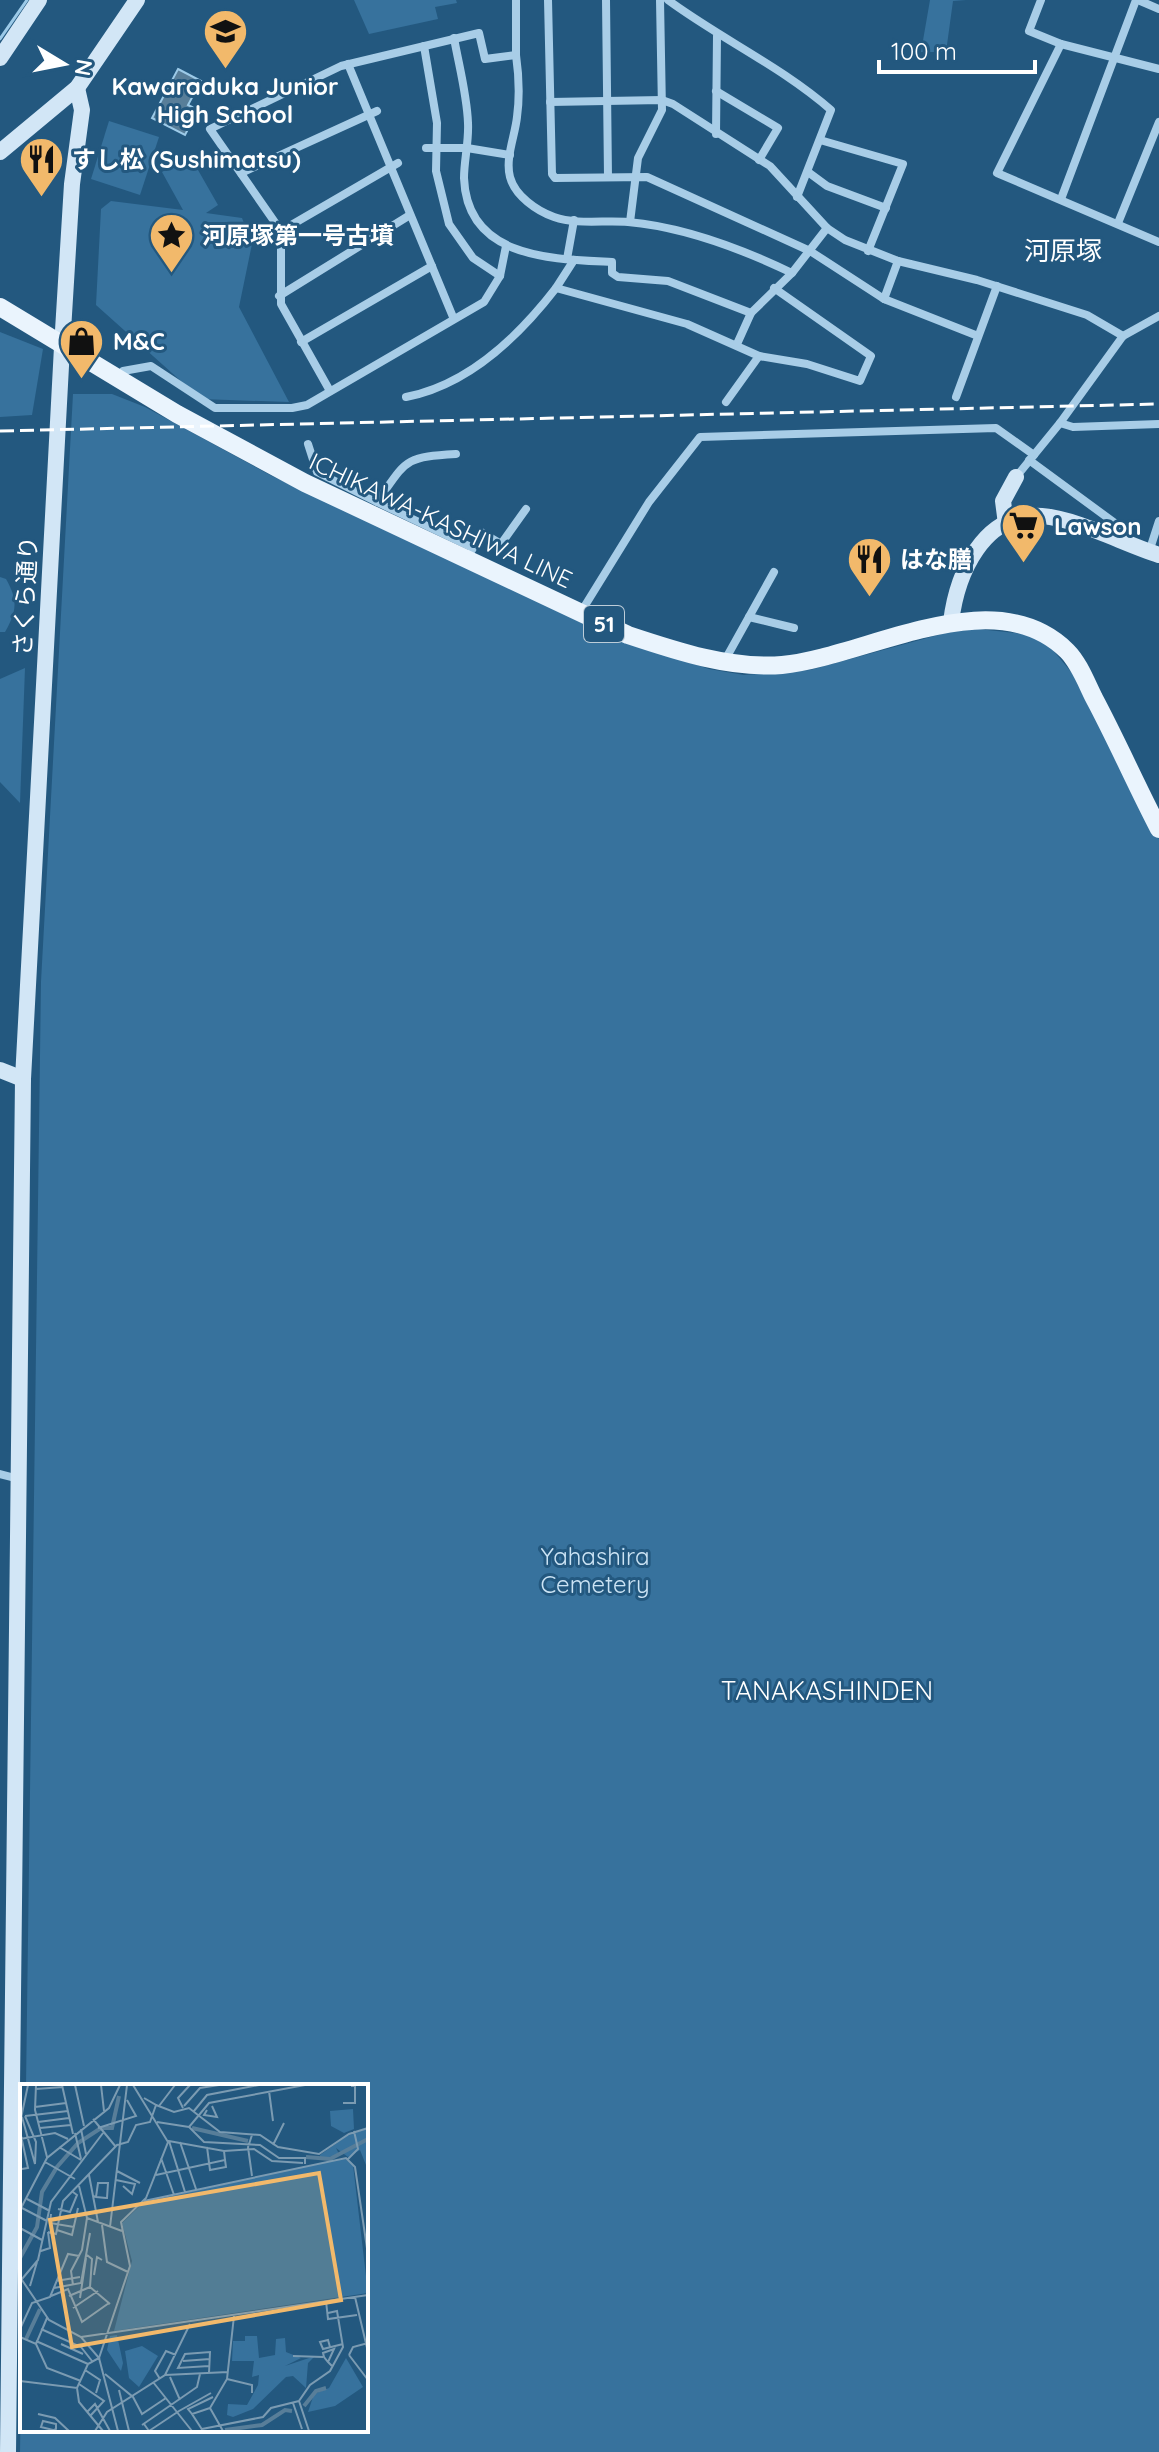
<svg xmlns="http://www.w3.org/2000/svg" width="1159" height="2452" viewBox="0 0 1159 2452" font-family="Quicksand,'Noto Sans JP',sans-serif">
<rect width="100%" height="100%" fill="#23587f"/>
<g fill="#37729d">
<path d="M354 0H456L457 3 435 7 438 19 369 34Z"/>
<path d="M930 0H966L953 1 946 52H921Z"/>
<path d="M109 121 159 137 140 195 91 179Z"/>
<path d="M190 156 218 205 206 213 242 218 252 244 239 307 289 402 201 399 96 305 101 209 111 201 183 210 162 172Z"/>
<path d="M0 332 43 349 32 415 0 417Z"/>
<path d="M73 394H112L145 407 272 476 539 602 627 642 709 669 744 675 810 670 949 632 978 629 1024 634 1047 643 1072 673 1159 839V2452H20L22 2325V2430H366V2086H26L41 982Z"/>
<path d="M0 577 6 579C18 600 17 611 5 632H0Z"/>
<path d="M25 668 20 803 0 782V679Z"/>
</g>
<path fill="#587e99" stroke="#9ccae8" stroke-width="2" d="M178 69 201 81 188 105 198 110 185 135 152 118Z"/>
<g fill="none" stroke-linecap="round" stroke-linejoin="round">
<path stroke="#9ccae8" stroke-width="3" d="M0 39 27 0"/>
<g stroke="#a8cde7" stroke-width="8">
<path d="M548 0 552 174 555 178 647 177 810 251 884 299 978 336"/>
<path d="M606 0 608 177"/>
<path d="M668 0C721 39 782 67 831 110L797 197"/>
<path d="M1041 0 1029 31 1061 44 1159 69"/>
<path d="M1138 0 1159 9"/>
<path d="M454 38C459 66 467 95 468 123 469 142 464 160 464 178 467 259 553 259 612 262V273L618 277 668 281 751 313 792 273"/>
<path d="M1061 44 997 173 1159 242"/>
<path d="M424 46 437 123 436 171 449 224 473 258 500 276"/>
<path d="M516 55C519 76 520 95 517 117 515 136 505 158 510 177 515 196 537 211 554 217 577 225 604 220 628 222 685 227 742 249 792 273L827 228"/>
<path d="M348 64 453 317"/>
<path d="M716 91 778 128 759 160"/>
<path d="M550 102 662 100 673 104 770 166 827 228 845 240 898 261 977 280 1087 315 1123 336"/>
<path d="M716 134 717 36"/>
<path d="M820 140 903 164 868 251"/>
<path d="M426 148H467L510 155"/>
<path d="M808 172 827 186 886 208"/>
<path d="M241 173 377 111"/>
<path d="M1061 199 1136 0"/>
<path d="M630 222 638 158 662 110 660 0"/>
<path d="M1118 223 1159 122"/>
<path d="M281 231 398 163"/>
<path d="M567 259 574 220"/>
<path d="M574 260 556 288 687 324 759 356 726 402"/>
<path d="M279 296 410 215"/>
<path d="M884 299 898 261"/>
<path d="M301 342 432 266"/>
<path d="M737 344 751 313"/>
<path d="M759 356 807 364 860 381 871 356 774 288"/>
<path d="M117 379 123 371 151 366 215 408H292L307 405 484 302 500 276 506 246"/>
<path d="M330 391 281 304V231L210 129 341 66 479 33 485 59 516 55V0"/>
<path d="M406 397C468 385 519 336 556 288"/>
<path d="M956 397 997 286"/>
<path d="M1060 423 1073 427 1159 424"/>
<path d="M308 444 317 472 377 502C407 460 403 457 456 454"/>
<path d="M1029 460 1123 529V542"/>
<path d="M1016 477 1060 423 1123 336 1159 316"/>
<path d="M377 502 471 547"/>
<path d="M472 550 481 532 501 544 526 509"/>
<path d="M1149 552 1159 521"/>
<path d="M581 612 649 502 700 437 996 428 1034 455"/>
<path d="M749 617 794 628"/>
<path d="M725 660 774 572"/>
<path d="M0 1474 19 1479"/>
</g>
<g stroke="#d2e6f6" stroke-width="16">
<path d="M0 58 39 0"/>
<path d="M0 152 77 88 137 0"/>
<path d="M1006 524 1003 501 1016 477"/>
<path d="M951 622C957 574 983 512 1042 516 1078 519 1124 544 1159 555"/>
<path d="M0 1070 23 1079"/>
<path d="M8 2452 23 1079 62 347 72 184 82 110 77 88"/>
</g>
<path stroke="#eaf4fd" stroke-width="18" d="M0 307 177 414 305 483 628 635C676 651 730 669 782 665 866 657 994 578 1067 651 1079 663 1086 682 1094 698 1117 741 1136 785 1159 829"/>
<path stroke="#fff" stroke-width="3" stroke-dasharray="14 6" stroke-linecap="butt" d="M0 431 1159 404"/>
</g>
<defs>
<symbol id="school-pin" viewBox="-11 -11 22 30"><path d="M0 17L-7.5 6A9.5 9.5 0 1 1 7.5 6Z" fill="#f2b96b" stroke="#23587f"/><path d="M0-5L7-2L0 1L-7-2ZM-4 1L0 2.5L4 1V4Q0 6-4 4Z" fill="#111"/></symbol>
<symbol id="restaurant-pin" viewBox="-11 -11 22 30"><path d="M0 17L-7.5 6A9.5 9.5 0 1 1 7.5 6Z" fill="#f2b96b" stroke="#23587f"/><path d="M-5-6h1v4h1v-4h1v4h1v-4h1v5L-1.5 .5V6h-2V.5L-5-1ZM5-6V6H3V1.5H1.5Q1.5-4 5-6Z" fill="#111"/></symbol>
<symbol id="sight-pin" viewBox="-11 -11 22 30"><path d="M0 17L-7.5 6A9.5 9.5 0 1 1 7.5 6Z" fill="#f2b96b" stroke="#23587f"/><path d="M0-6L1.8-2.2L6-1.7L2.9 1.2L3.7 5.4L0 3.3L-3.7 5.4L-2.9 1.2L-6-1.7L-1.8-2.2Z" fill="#111"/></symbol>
<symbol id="shop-pin" viewBox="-11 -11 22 30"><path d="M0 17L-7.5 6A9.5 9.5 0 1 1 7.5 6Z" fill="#f2b96b" stroke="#23587f"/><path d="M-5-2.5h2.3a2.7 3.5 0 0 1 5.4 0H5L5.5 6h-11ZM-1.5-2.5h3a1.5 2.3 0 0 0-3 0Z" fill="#111"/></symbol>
<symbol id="supermarket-pin" viewBox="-11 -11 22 30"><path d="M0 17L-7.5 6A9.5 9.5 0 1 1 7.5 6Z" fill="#f2b96b" stroke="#23587f"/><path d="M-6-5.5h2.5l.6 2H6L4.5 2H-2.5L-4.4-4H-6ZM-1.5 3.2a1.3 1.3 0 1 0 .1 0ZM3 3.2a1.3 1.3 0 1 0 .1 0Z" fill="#111"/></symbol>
</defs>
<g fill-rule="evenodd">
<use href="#school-pin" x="200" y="6" width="51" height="69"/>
<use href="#restaurant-pin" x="16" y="134" width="51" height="69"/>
<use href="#sight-pin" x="146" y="210" width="51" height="69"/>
<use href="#shop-pin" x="56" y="316" width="51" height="69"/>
<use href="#supermarket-pin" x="998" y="500" width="51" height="69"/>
<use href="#restaurant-pin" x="844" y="534" width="51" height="69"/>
</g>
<g text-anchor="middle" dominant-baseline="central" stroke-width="6" stroke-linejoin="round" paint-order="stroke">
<rect fill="#23587f" stroke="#bdcdd9" stroke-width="2" x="584" y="606" width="40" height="36" rx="6"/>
<g font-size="22" font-weight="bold" fill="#fff">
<text x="604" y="624">51</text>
</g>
<g font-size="24" font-weight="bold" fill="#fff" stroke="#23587f" text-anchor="start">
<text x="225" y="86" text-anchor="middle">Kawaraduka Junior<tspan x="225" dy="28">High School</tspan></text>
<text x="72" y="159">すし松 (Sushimatsu)</text>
<text x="202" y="235">河原塚第一号古墳</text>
<text x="113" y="341">M&amp;C</text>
<text x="1054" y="526">Lawson</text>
<text x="900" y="559">はな膳</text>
</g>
<g font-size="24" fill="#fff" stroke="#23587f">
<text transform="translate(441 520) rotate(25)">ICHIKAWA-KASHIWA LINE</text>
<text transform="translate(25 596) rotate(-87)">さくら通り</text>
</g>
<g font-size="24" fill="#cce4f5" stroke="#23587f">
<text x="595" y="1556">Yahashira<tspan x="595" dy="28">Cemetery</tspan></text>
</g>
<g font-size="26" fill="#fff" stroke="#23587f">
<text x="1063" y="250">河原塚</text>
<text x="827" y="1690">TANAKASHINDEN</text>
</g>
</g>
<g transform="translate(20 2084)">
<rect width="348" height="348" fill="#23587f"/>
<path d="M333 25 334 45 324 49 311 42 310 27ZM348 44V86L340 66 328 73 316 64 319 70 300 76V71L327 52ZM324 74 333 81 348 209 94 247 112 177 102 139 124 118ZM97 251 103 279 101 287 87 266 90 252ZM225 252H237L239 274 255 271 256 255 265 254 266 268 281 274 265 282 295 272 288 279 286 304 273 292 266 293 233 325 213 333 207 331 208 320 227 321 238 301 239 291 232 293 234 277H212L213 257H225ZM122 262 138 272 119 303 109 294 105 267ZM326 274 343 303 315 322 288 328 294 310 309 304Z" fill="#37729d"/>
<path fill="none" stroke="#587e99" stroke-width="4" d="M172 44 228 57M286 73 310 75 348 55M0 174 17 143 22 108 37 83 58 59 81 44H92L99 12M6 255 20 225M284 322 296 307 306 304M205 346 242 341 265 326 272 327"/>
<path fill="none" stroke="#7b9bb2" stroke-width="2" d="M16 1 15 26 27 73M42 1 53 50M55 1 64 42M81 1 84 27M16 5 43 3M249 7 253 37M323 19H335V2H331M136 21 154 28 169 24 200 48 240 51 258 63 299 70 329 50 348 44M139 22 155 1M164 22 180 4 199 1M15 23 46 19M163 24 158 14 170 1M187 26 184 31 197 33 192 22M174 27 187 11 239 1M5 32 48 27M2 33 15 80 16 58 5 32M73 35 96 63M18 38 49 34M137 38 169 43M0 39 8 1M20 44 51 41M78 44 116 32 107 16M61 45 66 70M0 47 8 84 2 85M55 49 61 75M0 55 35 49 48 55M160 58 176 105M253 61 264 39M39 63 61 76M187 63 190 86 206 83 205 76M141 74 154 111M328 75 338 65 334 47M25 78 55 95M285 80V74H259L240 61 184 58 169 43 189 19 285 1M97 87 120 99M69 91 78 138M136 91 205 76 204 67M232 92 228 63 232 51M96 96 115 100 112 110 103 102M59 102 67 134 102 147M165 108 149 57 204 67 234 65 252 77 283 79M73 112 76 113 86 114H87L88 99H78L76 113M7 115 30 127M124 117 326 74 335 83 348 171M2 124 27 137M38 125 50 128 57 111 53 108M0 126 27 74 89 24 100 1M31 130 30 139 54 143M82 141 87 178 108 188M90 143 107 1M0 144 22 156M37 146 52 151 58 124M28 148 36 150 43 117 97 61 108 58 116 41 130 38 136 21 124 14M21 167 30 164 28 148M74 191 77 173 82 176M0 193 29 236 61 253 79 274 68 280 57 304 0 297M2 195 18 176 31 118 83 49M36 197 60 193M53 201 51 187 62 166 67 134M10 202 17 178M70 203 90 220M34 204 61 199 70 149M31 212 48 205 62 238 89 219M49 212 70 203 72 175 67 171M335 213 348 268M60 214 66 174M306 217 308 235 337 231M53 224 78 207M0 245 12 219 30 213 48 170 59 172M21 245 61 263 72 277M0 253 16 260 27 234M61 253 348 211M16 257 68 280M16 260 27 284 61 297M41 260 63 270M310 263 308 256 300 258 303 265 323 260M329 271 348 296M329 271 333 263 348 259M273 272 303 273M163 277 190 275M308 278 314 265 303 269 304 273 308 278 313 283M65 286 80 296 76 309M189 289 190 268 165 270 158 284 189 282M85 290 113 313 122 330 146 314M145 291 208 288M150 293 160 316M140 295 135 287 146 267 156 271M207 295 232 301V309M133 298 172 347M59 300 84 317 71 331M57 304 59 318 83 347M99 306 109 347M273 319 282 345M159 327 191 309M67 328 75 320 90 347M18 330 35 334 49 347M172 330 168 325 193 313M124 340 129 347 159 327M122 341 177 303 180 290M182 345 243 333 251 324 279 317M32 347 36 345V340L23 337 21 343 33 346M75 347 87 328 145 291 170 240M98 347 79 274 110 182 101 138 126 114 148 58 113 1M183 347 172 330 190 324M203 347 190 324 207 295 214 232M289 347 279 317 290 301 310 287 323 263 317 227 308 229"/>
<path fill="#f2b96b" fill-opacity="0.15" stroke="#f2b96b" stroke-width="4" d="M299 89 321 216 52 263 30 136Z"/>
<rect width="348" height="348" fill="none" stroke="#fff" stroke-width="4"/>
</g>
<g transform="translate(64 64) rotate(100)" stroke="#23587f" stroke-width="6" paint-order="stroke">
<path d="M0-6L14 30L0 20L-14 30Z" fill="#ffffff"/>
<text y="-12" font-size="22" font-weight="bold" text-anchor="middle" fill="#ffffff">N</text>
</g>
<path d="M879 60v12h156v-12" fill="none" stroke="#ffffff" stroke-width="4"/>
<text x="891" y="60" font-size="24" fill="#ffffff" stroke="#23587f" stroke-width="6" paint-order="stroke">100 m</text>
</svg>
